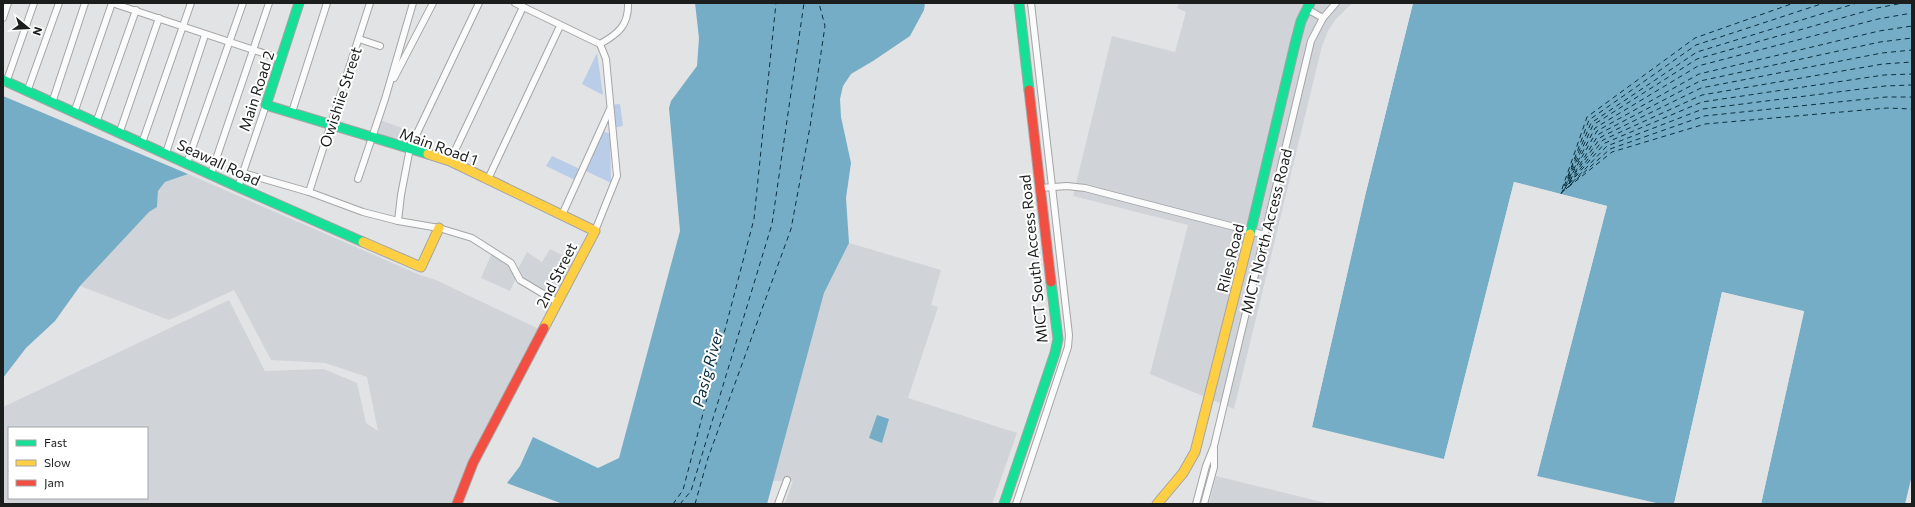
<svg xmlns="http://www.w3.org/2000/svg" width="1915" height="507" viewBox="0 0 1915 507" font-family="Commissioner,sans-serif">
<rect width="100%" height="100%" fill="#e2e3e4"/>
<g fill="#d0d4d9" fill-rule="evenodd">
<path d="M1179 3H1353L1347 8 1336 19 1328 31 1322 46 1234 409 1150 374 1188 225 1073 196 1112 36 1175 52 1186 12 1177 8Z"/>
<path d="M380 120 413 132 409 143 376 133Z"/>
<path d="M188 174 420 275 436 280 539 329 456 504H3V407L229 300 265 371 324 369 357 383 366 423 378 431 367 377 325 363 271 360 234 290 169 320 80 286 149 212 157 207 158 191 165 182ZM9 428H147V498H9Z"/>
<path d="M849 243 941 270 931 305 938 307 937 310 908 398 1017 433 992 504H785L793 481H773L824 293Z"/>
<path d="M550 249 576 262 554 298 526 281 518 269 527 252 542 262Z"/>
<path d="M492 253 507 263 517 276 510 291 481 278Z"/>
<path d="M1216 476 1330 504H1209Z"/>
</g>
<g fill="#b9cde8">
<path d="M597 53 603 95 582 84Z"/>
<path d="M620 104 623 126 612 128 610 105Z"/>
<path d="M603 131 610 134 611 183 586 171Z"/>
<path d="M552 156 580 169 575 180 546 166Z"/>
</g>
<g fill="#76adc6">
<path d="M695 3H925L924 10 910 36 873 61 851 74 843 86 840 99 841 117 851 163 846 198 849 243 824 293 767 504H563L507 483 520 466 533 437 598 468 619 458 680 231 669 108 671 101 697 66 699 38Z"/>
<path d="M1413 3H1912V475L1905 504H1761L1804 312 1722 292 1674 504H1661L1537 476 1607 206 1514 182 1444 459 1312 427 1365 196Z"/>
<path d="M3 96 188 174 165 182 158 191 157 207 149 212 80 286 55 321 26 348 3 378Z"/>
<path d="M877 415 889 419 882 443 869 438Z"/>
</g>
<g fill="#e2e3e4">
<path d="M1411 3H1413L1365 196 1312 427H1310L1363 195Z"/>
<path d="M1514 182 1607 206 1537 476H1535L1605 207 1515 184 1446 459H1444Z"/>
<path d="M1722 292 1804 311 1761 504H1759L1802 313 1724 294 1676 504H1674Z"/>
</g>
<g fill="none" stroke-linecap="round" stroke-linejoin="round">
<g stroke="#0a303f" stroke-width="1" stroke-dasharray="5 4" stroke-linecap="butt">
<path d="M1568 176 1589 120 1696 45 1824 3"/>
<path d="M1568 179 1593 125 1697 59 1877 8 1903 3"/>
<path d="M1568 181 1597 131 1699 74 1879 31 1912 26"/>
<path d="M1569 182 1601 137 1701 88 1882 53 1912 50"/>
<path d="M1569 184 1605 143 1702 102 1884 75 1912 74"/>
<path d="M1570 185 1610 149 1704 116 1886 97H1912"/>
<path d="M1564 186 1591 123 1697 52 1857 3"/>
<path d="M1565 188 1599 134 1700 81 1880 42 1912 38"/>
<path d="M1562 189 1587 117 1695 38 1794 3"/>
<path d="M1566 189 1607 146 1703 109 1885 86 1912 85"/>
<path d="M1563 191 1603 140 1702 95 1883 64 1912 62"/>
<path d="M1561 193 1612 152 1705 124 1887 108 1912 109"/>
<path d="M1561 194 1595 128 1698 66 1878 19 1912 13"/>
<path d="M673 504 683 490 754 219 776 3"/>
<path d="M680 504 691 491 772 224 804 3"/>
<path d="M695 504 708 458 791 229 810 127 825 26 819 3"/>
</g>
<defs>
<g id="street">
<path d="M112 3 281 59"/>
<path d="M515 3 600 44"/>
<path d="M1307 9 1323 18"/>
<path d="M3 18 8 3"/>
<path d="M359 39 380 46"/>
<path d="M600 44C618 34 629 25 628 3"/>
<path d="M394 78 433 3"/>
<path d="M6 83 34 3"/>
<path d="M27 92 59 3"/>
<path d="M52 103 85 3"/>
<path d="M292 112 327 3"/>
<path d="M74 113 112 3"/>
<path d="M96 123 136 10"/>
<path d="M119 134 159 18"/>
<path d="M142 143 191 3"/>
<path d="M166 153 205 35"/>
<path d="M450 161 523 7"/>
<path d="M187 163 243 3"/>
<path d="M243 173 309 192 363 212 398 221 439 228 472 238 511 263 520 280 557 302"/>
<path d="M211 174 269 3"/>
<path d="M358 179 385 99 413 3"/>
<path d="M488 179 560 26"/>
<path d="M238 187 266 105"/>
<path d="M1040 188 1067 186 1085 188 1265 235"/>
<path d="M309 192 370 3"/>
<path d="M562 215 610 109"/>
<path d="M398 221 401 195 410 148 479 3"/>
<path d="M595 231 617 176 606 59 600 44"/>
<path d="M778 504 787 480"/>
<path d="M1016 504 1068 347 1069 335 1031 3"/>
<path d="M1196 504 1206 466 1214 446 1311 41 1323 18 1336 3"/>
<path d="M1204 504 1214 467V449"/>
</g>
<g id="fast">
<path d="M299 3 266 105 428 154"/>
<path d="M1019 3 1029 90"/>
<path d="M3 80 238 187 363 242"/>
<path d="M1250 234 1295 44 1301 21 1310 3"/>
<path d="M1004 504 1055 353 1058 339 1051 282"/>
</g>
<g id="slow">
<path d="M428 154 450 161 595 231 544 328"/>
<path d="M363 242 421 267 439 228"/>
<path d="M1157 504 1183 473 1195 452 1250 234"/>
</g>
<g id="jam">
<path d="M1029 90 1051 282"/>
<path d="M457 504 473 463 544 328"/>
</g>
</defs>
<use href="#street" stroke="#a4a5a6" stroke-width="8"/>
<use href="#fast" stroke="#a4a5a6" stroke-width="11"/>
<use href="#slow" stroke="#a4a5a6" stroke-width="11"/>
<use href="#jam" stroke="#a4a5a6" stroke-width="11"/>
<use href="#street" stroke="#fbfbfb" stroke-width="6"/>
<use href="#fast" stroke="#16e098" stroke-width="9"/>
<use href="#slow" stroke="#ffcf43" stroke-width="9"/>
<use href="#jam" stroke="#f24e42" stroke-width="9"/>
</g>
<g text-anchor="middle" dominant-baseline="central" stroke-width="4" stroke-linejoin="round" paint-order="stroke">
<g font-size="15" fill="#1c1d1d" stroke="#fff">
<text transform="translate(256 91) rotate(-72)">Main Road 2</text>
<text transform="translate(340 97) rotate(-72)">Owishiie Street</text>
<text transform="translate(439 146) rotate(20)">Main Road 1</text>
<text transform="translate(219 162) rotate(25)">Seawall Road</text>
<text transform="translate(1266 231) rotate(-76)">MICT North Access Road</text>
<text transform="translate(1230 258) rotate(-76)">Riles Road</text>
<text transform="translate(1033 259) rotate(-96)">MICT South Access Road</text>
<text transform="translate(556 275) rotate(-63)">2nd Street</text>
</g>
<g font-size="16" font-style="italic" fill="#0a303f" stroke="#fff">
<text transform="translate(707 368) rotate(-75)">Pasig River</text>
</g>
</g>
<rect width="1915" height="507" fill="none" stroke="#1c1d1d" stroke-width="8"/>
<rect x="8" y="427" width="140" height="72" fill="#ffffff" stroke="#a4a5a5"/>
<rect x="16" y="440" width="20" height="6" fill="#16e098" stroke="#a4a5a5"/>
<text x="44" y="447" font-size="12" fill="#1c1d1d">Fast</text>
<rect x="16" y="460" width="20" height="6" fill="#ffcf43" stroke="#a4a5a5"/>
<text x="44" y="467" font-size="12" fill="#1c1d1d">Slow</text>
<rect x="16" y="480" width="20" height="6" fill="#f24e42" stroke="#a4a5a5"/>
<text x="44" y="487" font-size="12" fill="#1c1d1d">Jam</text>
<g transform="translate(28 28) rotate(108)" stroke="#ffffff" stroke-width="3" paint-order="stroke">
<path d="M0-3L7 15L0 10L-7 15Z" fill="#1c1d1d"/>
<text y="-6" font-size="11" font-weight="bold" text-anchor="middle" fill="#1c1d1d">N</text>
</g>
</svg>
